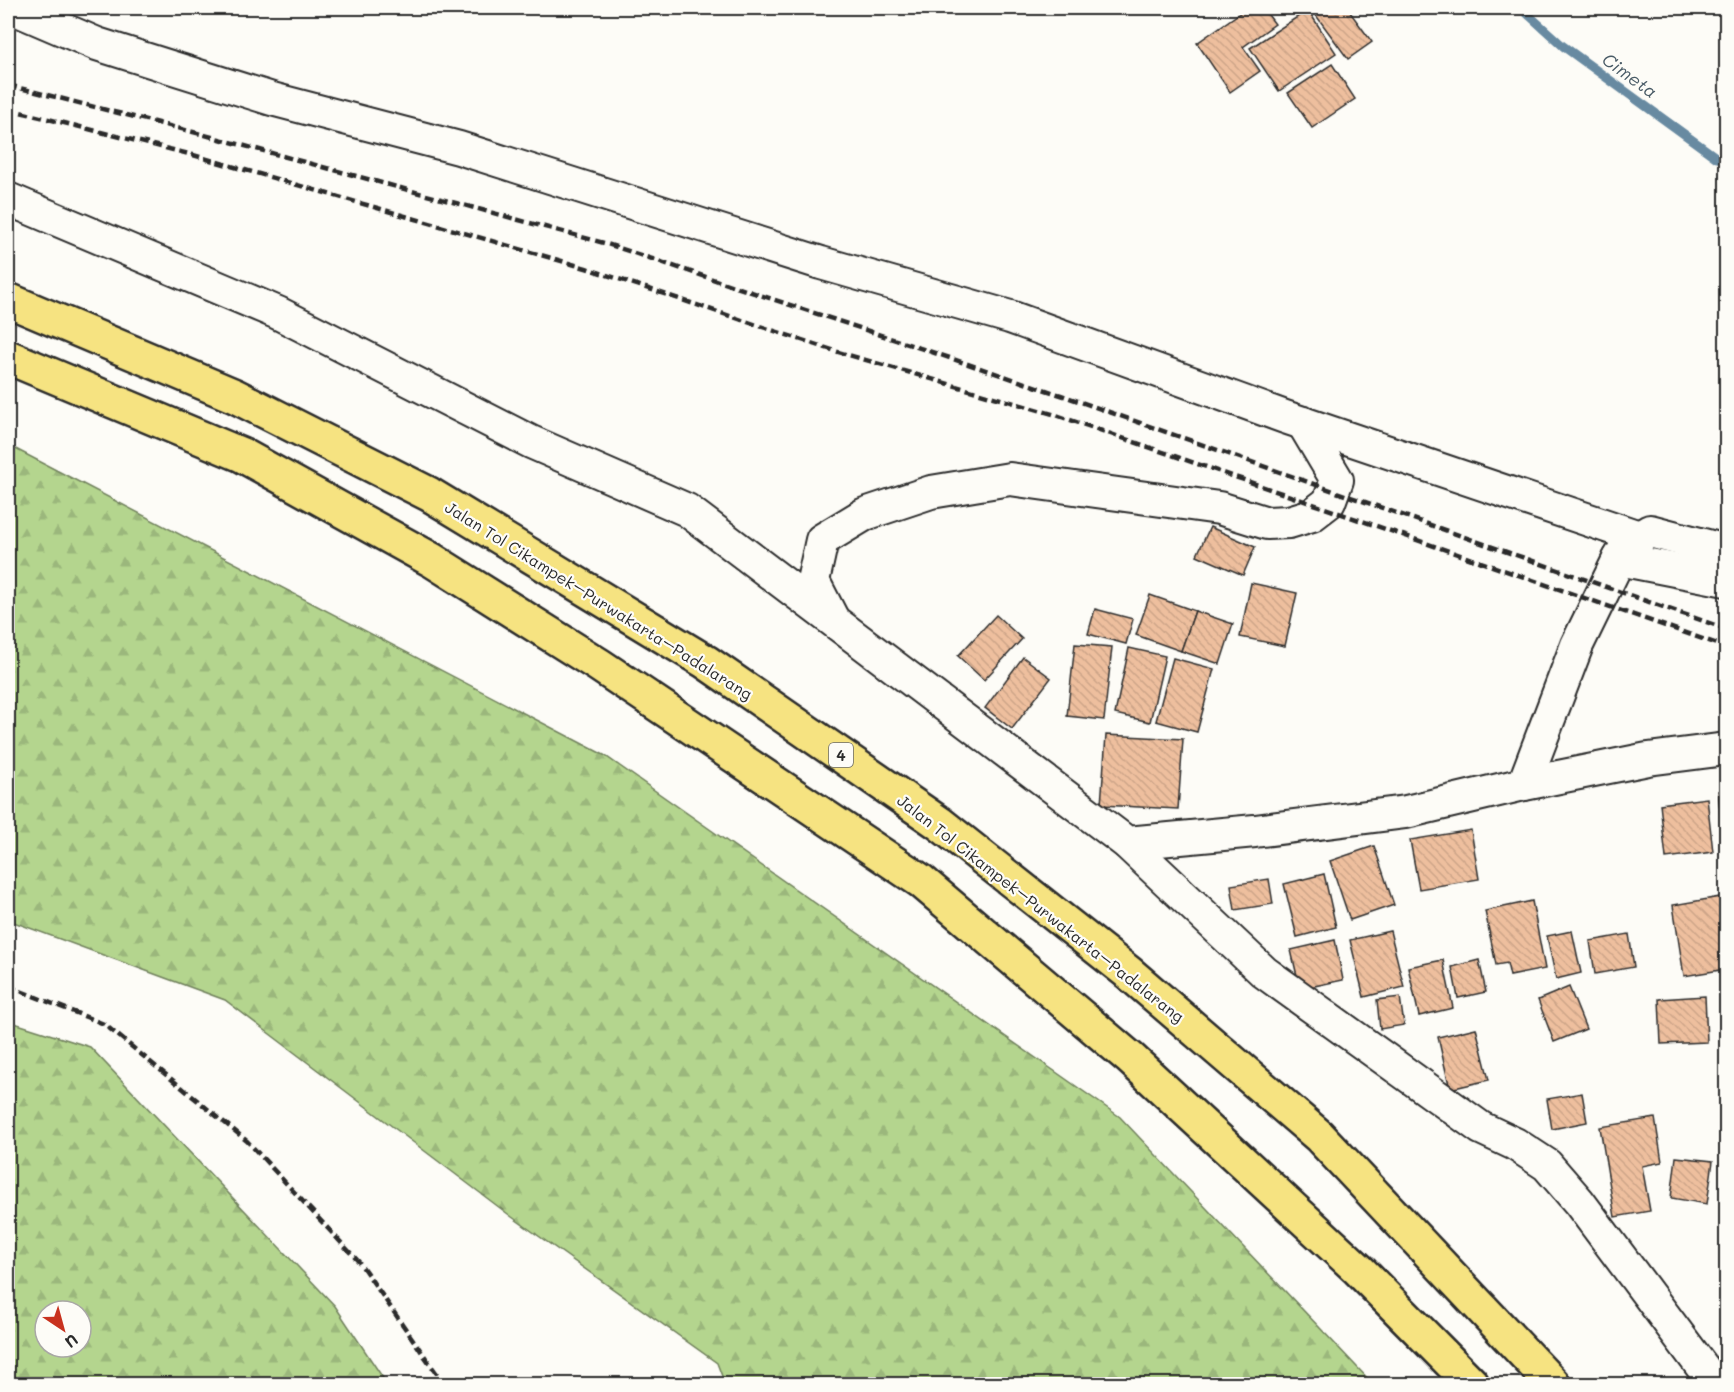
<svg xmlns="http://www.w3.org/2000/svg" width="1734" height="1392" viewBox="0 0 1734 1392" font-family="Mali,sans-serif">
<defs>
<pattern id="forest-firs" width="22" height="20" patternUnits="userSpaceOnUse" patternTransform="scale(1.5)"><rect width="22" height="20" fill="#b4d58e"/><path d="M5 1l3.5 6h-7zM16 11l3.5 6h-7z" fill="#9bb77b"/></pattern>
<pattern id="building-back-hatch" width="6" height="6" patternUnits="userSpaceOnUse" patternTransform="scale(1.5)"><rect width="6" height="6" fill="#eebf9e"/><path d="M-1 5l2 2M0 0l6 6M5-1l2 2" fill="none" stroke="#cca488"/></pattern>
</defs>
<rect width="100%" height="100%" fill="#fdfcf7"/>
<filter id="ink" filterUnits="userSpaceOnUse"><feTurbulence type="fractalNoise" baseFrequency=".0167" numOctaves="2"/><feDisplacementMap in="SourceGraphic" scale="12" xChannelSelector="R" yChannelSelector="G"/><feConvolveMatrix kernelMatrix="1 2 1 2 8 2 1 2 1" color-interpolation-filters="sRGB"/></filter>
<g filter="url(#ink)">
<g fill="url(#forest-firs)" stroke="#70805c" stroke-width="1.5" fill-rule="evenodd">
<path d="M8 445 604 755 1120 1117 1373 1384H725L717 1363 512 1217 225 1000 8 920Z"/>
<path d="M8 1021 90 1047 335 1306 387 1384H8ZM45 1311H81V1347H45Z"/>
</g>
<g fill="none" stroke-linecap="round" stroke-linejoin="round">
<path stroke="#678aa1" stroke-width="9" d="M1521 8 1563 46 1717 158 1726 159"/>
</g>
<g fill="url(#building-back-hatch)" stroke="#2b2b2b" stroke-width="1.5">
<path d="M1247 8H1263L1275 24 1243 47 1260 71 1230 92 1197 43Z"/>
<path d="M1324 8H1347L1372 42 1348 59 1315 14Z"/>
<path d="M1308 10 1336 53 1279 91 1250 48Z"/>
<path d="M1332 64 1355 99 1312 128 1288 93Z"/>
<path d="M1210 527 1255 547 1243 575 1197 555Z"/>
<path d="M1251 583 1297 593 1285 646 1240 637Z"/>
<path d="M1150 595 1195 611 1181 651 1136 635Z"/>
<path d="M1095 609 1133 619 1126 644 1088 634Z"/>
<path d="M1195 611 1233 624 1220 664 1181 651Z"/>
<path d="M996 615 1022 639 984 680 958 656Z"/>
<path d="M1075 644 1112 647 1104 720 1067 716Z"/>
<path d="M1129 648 1165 656 1150 722 1115 714Z"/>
<path d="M1023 657 1051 678 1012 729 985 708Z"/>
<path d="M1173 658 1214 669 1197 732 1156 721Z"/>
<path d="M1106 735 1183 739 1178 809 1101 805Z"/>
<path d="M1726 790V852H1724L1718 791Z"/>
<path d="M1707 798 1713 852 1666 858 1660 804Z"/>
<path d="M1471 830 1479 879 1419 889 1410 840Z"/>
<path d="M1374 846 1394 905 1350 920 1330 861Z"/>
<path d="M1324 874 1336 927 1297 937 1284 884Z"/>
<path d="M1269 879 1273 904 1235 910 1231 885Z"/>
<path d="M1726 896V969L1684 976 1673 905Z"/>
<path d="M1532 901 1545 969 1510 976 1507 963 1496 965 1485 911Z"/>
<path d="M1390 931 1404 987 1364 997 1350 940Z"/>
<path d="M1572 931 1581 973 1556 979 1547 936Z"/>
<path d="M1629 934 1634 967 1595 974 1590 941Z"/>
<path d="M1335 940 1343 980 1300 989 1291 950Z"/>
<path d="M1443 960 1453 1008 1419 1016 1408 967Z"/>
<path d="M1479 960 1486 992 1458 998 1452 967Z"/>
<path d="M1569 987 1586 1029 1554 1042 1538 1000Z"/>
<path d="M1705 996 1707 1042 1661 1044 1659 999Z"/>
<path d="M1400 997 1404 1025 1380 1029 1377 1000Z"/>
<path d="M1476 1028 1489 1080 1450 1089 1438 1037Z"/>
<path d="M1582 1093 1587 1122 1552 1129 1547 1099Z"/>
<path d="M1655 1118 1662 1162 1642 1166 1650 1211 1615 1217 1600 1127Z"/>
<path d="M1676 1157 1713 1161 1707 1204 1671 1198Z"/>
</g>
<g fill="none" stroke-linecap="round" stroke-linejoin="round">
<defs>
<g id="minor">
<path d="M13 8 97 44 272 99 459 148 821 263 1010 317 1285 417 1639 537"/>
<path d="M8 199 278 313 531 442 687 510 1127 843 1264 972 1481 1128 1515 1144 1547 1165 1579 1202 1715 1384"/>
<path d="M1619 559 1726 580"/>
<path d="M832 618 813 581 822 540 865 514 931 492 1010 479 1219 508 1267 523 1289 522 1312 515 1329 502 1337 480 1303 423"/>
<path d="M1524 784 1648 759 1726 749"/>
<path d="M1127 843 1255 831 1406 812 1524 784 1577 645 1619 559 1627 545 1650 531 1726 551"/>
</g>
<g id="motorway">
<path d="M8 300 235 396 429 494 706 662 939 823 1129 973 1319 1136 1553 1384"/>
<path d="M8 357 242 455 432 560 599 665 921 881 1130 1058 1358 1269 1472 1384"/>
</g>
</defs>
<use href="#minor" stroke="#2b2b2b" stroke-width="36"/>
<use href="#motorway" stroke="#2b2b2b" stroke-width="38"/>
<use href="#minor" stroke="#fdfcf7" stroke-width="32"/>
<use href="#motorway" stroke="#f6e381" stroke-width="33"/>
<g stroke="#2b2b2b" stroke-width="4.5" stroke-dasharray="9 4.5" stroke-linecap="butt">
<path d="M8 85 201 134 604 243 1061 395 1726 629"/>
<path d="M8 109 193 155 586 268 835 351 1056 415 1726 647"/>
<path d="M8 986 104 1024 247 1141 359 1262 444 1384"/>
</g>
</g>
</g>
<g text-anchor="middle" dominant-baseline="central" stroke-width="4.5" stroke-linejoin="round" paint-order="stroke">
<rect fill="#fdfcf7" stroke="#6a6a68" stroke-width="1.5" x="829" y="743" width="24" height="24" rx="4.5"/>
<g font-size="15" font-weight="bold" fill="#2b2b2b">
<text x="841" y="755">4</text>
</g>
<g font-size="16" fill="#2b2b2b" stroke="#fdfcf7">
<text transform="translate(599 600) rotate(32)">Jalan Tol Cikampek–Purwakarta–Padalarang</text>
<text transform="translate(1041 908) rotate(38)">Jalan Tol Cikampek–Purwakarta–Padalarang</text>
</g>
<g font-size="18" font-style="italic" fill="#495b66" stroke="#fdfcf7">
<text transform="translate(1630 75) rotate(36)">Cimeta</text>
</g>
</g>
<rect width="1734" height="1392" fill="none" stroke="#fdfcf7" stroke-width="30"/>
<rect x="15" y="15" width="1704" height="1362" fill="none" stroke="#2b2b2b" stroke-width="2" filter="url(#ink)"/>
<g transform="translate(63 1329) rotate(144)"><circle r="28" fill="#fdfcf7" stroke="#a9a8a5" stroke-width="1.5"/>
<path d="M0-4.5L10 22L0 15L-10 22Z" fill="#c8321e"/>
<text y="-9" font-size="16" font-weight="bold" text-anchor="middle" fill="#2b2b2b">U</text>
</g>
</svg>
